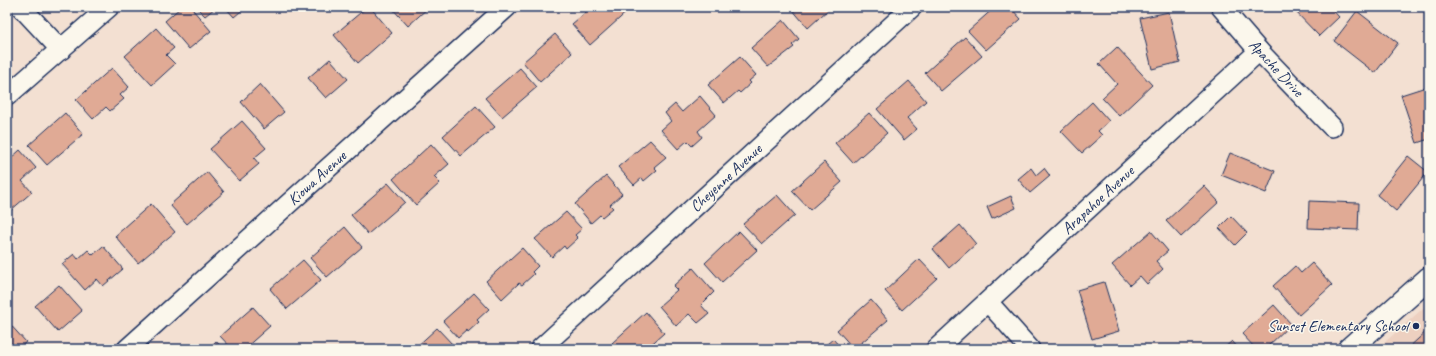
<svg xmlns="http://www.w3.org/2000/svg" width="1436" height="356" viewBox="0 0 1436 356" font-family="Caveat,sans-serif">
<rect width="100%" height="100%" fill="#f3e0d2"/>
<filter id="ink" filterUnits="userSpaceOnUse"><feTurbulence type="fractalNoise" baseFrequency=".025" numOctaves="2"/><feDisplacementMap in="SourceGraphic" scale="8" xChannelSelector="R" yChannelSelector="G"/><feConvolveMatrix kernelMatrix="1 2 1 2 8 2 1 2 1" color-interpolation-filters="sRGB"/></filter>
<g filter="url(#ink)">
<path fill="#edd0c0" d="M1429 303V349H1377Z"/>
<g fill="#e0aa95" stroke="#1b2f5e">
<path d="M181 7H214L215 8 205 16 196 7 193 10 211 31 189 49 165 21Z"/>
<path d="M225 7H246L234 17Z"/>
<path d="M367 7H370L392 33 358 63 334 35Z"/>
<path d="M391 7H429L408 26Z"/>
<path d="M592 7H629L630 9 590 45 572 24Z"/>
<path d="M793 7H831L808 28 791 8Z"/>
<path d="M995 7H1010L1021 19 986 50 968 31Z"/>
<path d="M1291 7H1330L1339 17 1319 36Z"/>
<path d="M1357 11 1398 43 1375 73 1334 41Z"/>
<path d="M1169 12 1180 62 1152 69 1140 18Z"/>
<path d="M783 20 799 39 792 45 794 47 768 67 751 48Z"/>
<path d="M156 28 174 48 166 55 175 64 152 85 125 56Z"/>
<path d="M555 34 572 53 540 82 523 62Z"/>
<path d="M965 37 982 56 941 91 925 73Z"/>
<path d="M1117 47 1152 85 1119 116 1102 98 1117 84 1099 64Z"/>
<path d="M740 57 756 75 749 81 751 83 740 93 738 91 724 103 708 85Z"/>
<path d="M330 59 348 79 326 98 308 78Z"/>
<path d="M112 68 129 87 120 95 124 99 110 111 106 107 93 119 76 100Z"/>
<path d="M520 68 537 87 502 117 485 98Z"/>
<path d="M909 81 926 101 907 118 917 129 904 140 877 109Z"/>
<path d="M260 84 284 112 264 129 241 102Z"/>
<path d="M1429 86V139L1417 143 1401 95Z"/>
<path d="M700 96 716 115 698 131 702 137 692 146 687 141 678 149 661 130 671 121 665 113 675 104 682 112Z"/>
<path d="M1092 102 1109 121 1098 131 1102 135 1082 153 1061 131Z"/>
<path d="M476 106 495 127 461 156 443 136Z"/>
<path d="M65 113 83 134 47 165 29 145Z"/>
<path d="M869 113 887 133 853 163 835 143Z"/>
<path d="M242 121 266 148 254 158 259 164 239 181 210 149Z"/>
<path d="M650 140 666 157 654 167 657 170 644 181 642 178 634 185 618 167Z"/>
<path d="M431 144 449 164 434 177 440 183 416 205 393 179Z"/>
<path d="M20 150 36 168 22 181 32 192 10 211 7 208V162Z"/>
<path d="M1230 153 1275 171 1266 193 1221 175Z"/>
<path d="M1408 156 1428 172 1396 211 1377 195Z"/>
<path d="M824 162 842 182 810 210 792 191Z"/>
<path d="M1031 168 1036 175 1044 168 1050 176 1030 193 1018 179Z"/>
<path d="M207 172 224 192 187 224 170 205Z"/>
<path d="M606 176 622 194 610 205 613 208 602 217 600 215 591 223 575 204Z"/>
<path d="M388 183 405 202 368 234 351 215Z"/>
<path d="M1204 186 1219 202 1181 237 1166 221Z"/>
<path d="M777 195 795 215 762 244 743 224Z"/>
<path d="M1011 196 1016 208 992 219 987 207Z"/>
<path d="M1309 201 1359 203 1358 230 1308 228Z"/>
<path d="M151 204 175 232 138 263 115 236Z"/>
<path d="M566 212 582 229 575 235 578 238 566 249 564 246 552 257 535 239Z"/>
<path d="M1231 216 1247 233 1235 245 1219 228Z"/>
<path d="M960 225 976 244 949 268 933 249Z"/>
<path d="M345 227 362 247 327 277 310 258Z"/>
<path d="M739 231 757 250 722 282 705 263Z"/>
<path d="M1151 231 1168 251 1156 261 1163 269 1147 284 1140 276 1130 285 1112 265Z"/>
<path d="M103 246 123 269 103 286 97 279 85 290 62 264 74 254 78 259 88 250 93 255Z"/>
<path d="M522 248 538 266 532 272 534 274 522 285 519 283 502 299 486 281Z"/>
<path d="M919 259 937 278 902 310 885 291Z"/>
<path d="M303 260 321 280 287 309 270 289Z"/>
<path d="M1312 263 1332 285 1299 315 1273 286 1295 266 1301 273Z"/>
<path d="M693 268 714 292 701 305 709 314 698 323 689 314 676 326 659 306 677 290 673 286Z"/>
<path d="M1104 282 1119 331 1092 339 1077 290Z"/>
<path d="M59 285 82 311 58 332 35 306Z"/>
<path d="M474 293 489 309 477 320 479 322 468 332 467 330 458 338 443 321Z"/>
<path d="M871 300 888 320 854 349 837 330Z"/>
<path d="M1274 305 1291 324 1265 349H1256L1242 334Z"/>
<path d="M253 307 270 326 244 349H232L220 336Z"/>
<path d="M646 312 664 333 646 349H617L612 343Z"/>
<path d="M7 321 26 342 18 349H7Z"/>
<path d="M437 328 454 346 451 349H414Z"/>
<path d="M1429 329V349H1407Z"/>
<path d="M833 339 842 349H821Z"/>
<path d="M216 341 223 349H208Z"/>
<path d="M1232 341 1239 349H1223Z"/>
</g>
<g fill="none" stroke-linecap="round" stroke-linejoin="round">
<defs>
<g id="minor">
<path d="M21 7 61 50"/>
<path d="M1221 7 1259 51 1332 127"/>
<path d="M7 96 109 7"/>
<path d="M988 302 1030 349"/>
<path d="M127 349 507 7"/>
<path d="M540 349 912 7"/>
<path d="M936 349 1259 51"/>
</g>
<path id="tertiary" d="M1349 349 1429 278"/>
</defs>
<use href="#minor" stroke="#1b2f5e" stroke-width="22"/>
<use href="#tertiary" stroke="#1b2f5e" stroke-width="25"/>
<use href="#minor" stroke="#fbf7ec" stroke-width="19"/>
<use href="#tertiary" stroke="#fbf7ec" stroke-width="22"/>
</g>
</g>
<circle fill="#1b2f5e" stroke="#fbf7ec" stroke-width="1.5" cx="1416" cy="326" r="4"/>
<g text-anchor="middle" dominant-baseline="central" stroke-width="3" stroke-linejoin="round" paint-order="stroke">
<g font-size="16" fill="#1b2f5e" stroke="#fbf7ec">
<text transform="translate(1276 68) rotate(47)">Apache Drive</text>
<text transform="translate(317 178) rotate(-42)">Kiowa Avenue</text>
<text transform="translate(726 178) rotate(-43)">Cheyenne Avenue</text>
<text transform="translate(1098 200) rotate(-43)">Arapahoe Avenue</text>
</g>
<g font-size="16" fill="#1b2f5e" stroke="#fbf7ec" text-anchor="end">
<text x="1408" y="326">Sunset Elementary School</text>
</g>
</g>
<rect width="1436" height="356" fill="none" stroke="#fbf7ec" stroke-width="24"/>
<rect x="12" y="12" width="1412" height="332" fill="none" stroke="#1b2f5e" stroke-width="1.5" filter="url(#ink)"/>
</svg>
